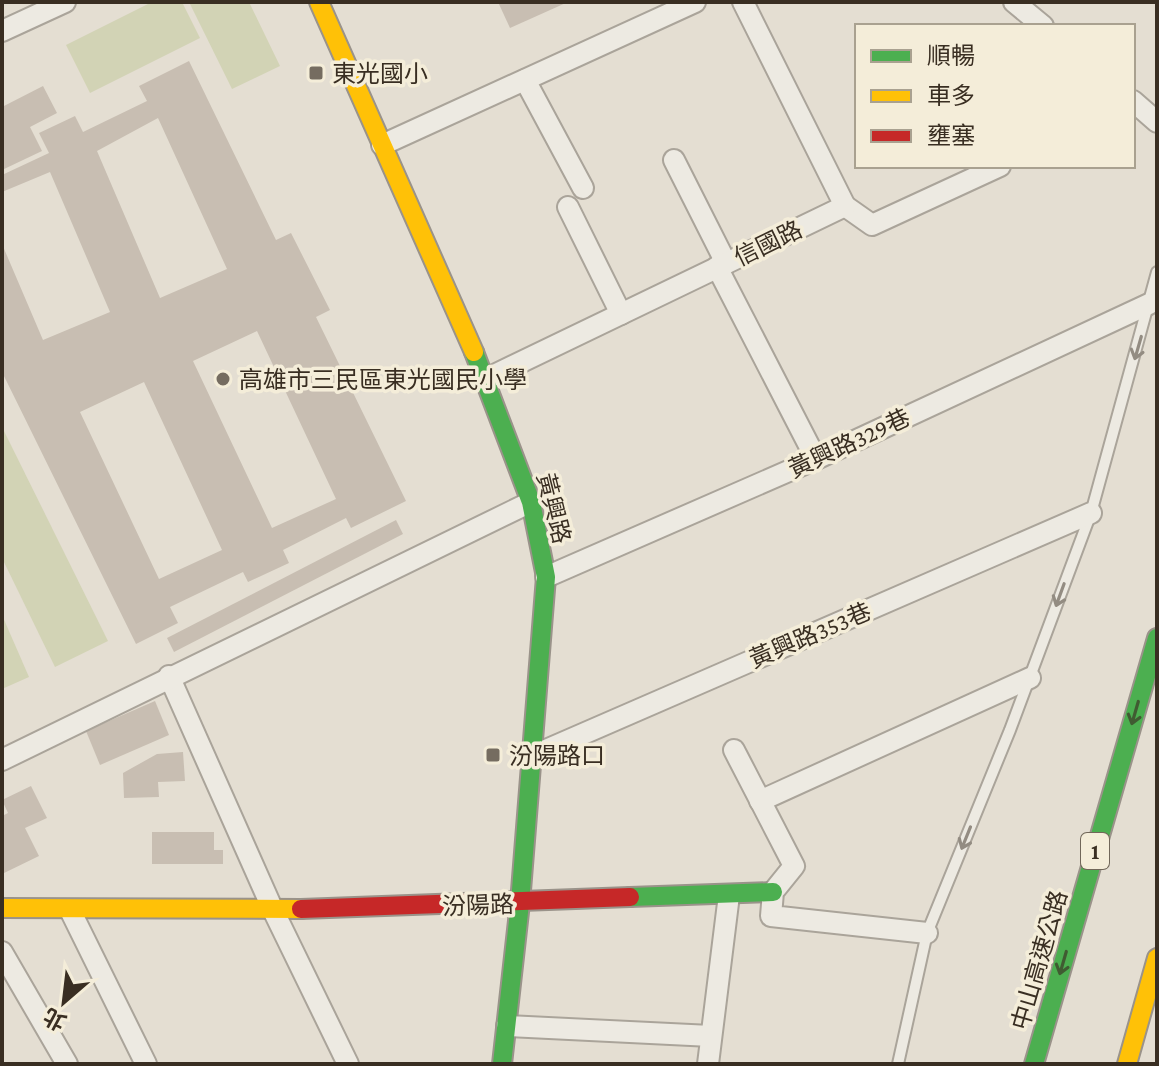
<svg xmlns="http://www.w3.org/2000/svg" width="1159" height="1066" viewBox="0 0 1159 1066" font-family="'Crimson Pro','Noto Sans TC',serif">
<rect width="100%" height="100%" fill="#e4ded2"/>
<g fill="#d2d3b5">
<path d="M152 2H182L200 38 90 93 66 45Z"/>
<path d="M189 2H249L280 66 232 89Z"/>
<path d="M2 427 108 641 55 667 2 558Z"/>
<path d="M2 615 29 677 2 689Z"/>
</g>
<g fill="#c8beb2" fill-rule="evenodd">
<path d="M498 2H568L510 28Z"/>
<path d="M189 61 276 240 291 233 330 310 316 317 406 501 351 528 346 518 283 550 289 563 248 582 243 572 170 607 178 623 136 644 2 372V244L43 340 110 312 50 172 2 192V175L49 153 39 133 75 116 83 132 147 101 139 86ZM158 118 227 269 160 298 97 151ZM257 331 336 499 272 528 193 361ZM144 382 222 550 159 579 80 412Z"/>
<path d="M43 86 57 113 30 127 42 151 2 170V107Z"/>
<path d="M396 520 403 534 174 652 167 638Z"/>
<path d="M155 701 169 735 100 765 86 731Z"/>
<path d="M183 752 185 781 158 782 159 797 124 798 123 773 157 754Z"/>
<path d="M31 786 47 818 25 828 39 856 2 874V816L8 813 2 800Z"/>
<path d="M152 832H214V850H223V864H152Z"/>
</g>
<g fill="none" stroke-linecap="round" stroke-linejoin="round">
<defs>
<path id="lane" d="M898 1064 927 933 1010 730 1091 513 1157 272"/>
<g id="street">
<path d="M1014 2 1043 26"/>
<path d="M2 31 65 2"/>
<path d="M525 80 583 188"/>
<path d="M1133 101 1157 122"/>
<path d="M382 145 695 2"/>
<path d="M674 160 726 263"/>
<path d="M845 206 872 225 1000 166"/>
<path d="M568 207 621 314"/>
<path d="M717 267 816 459"/>
<path d="M486 379 845 206 743 2"/>
<path d="M546 577 816 459 1149 304"/>
<path d="M169 676 273 910 348 1064"/>
<path d="M734 750 794 866 773 892 771 916 927 933"/>
<path d="M530 757 1091 513"/>
<path d="M2 760 531 502"/>
<path d="M760 801 1030 678"/>
<path d="M70 910 146 1064"/>
<path d="M2 952 67 1064"/>
<path d="M507 1026 711 1036"/>
<path d="M708 1064 729 895"/>
</g>
<g id="fast">
<path d="M474 352 531 502 546 577 520 903 502 1064"/>
<path d="M630 897 773 892"/>
<path d="M1034 1064 1157 638"/>
</g>
<g id="slow">
<path d="M319 2 474 352"/>
<path d="M2 908 301 909"/>
<path d="M1127 1064 1157 958"/>
</g>
<path id="jam" d="M301 909 630 897"/>
</defs>
<use href="#lane" stroke="#aaa49a" stroke-width="14"/>
<use href="#street" stroke="#aaa49a" stroke-width="24"/>
<use href="#fast" stroke="#9a938a" stroke-width="22"/>
<use href="#slow" stroke="#9a938a" stroke-width="22"/>
<use href="#jam" stroke="#9a938a" stroke-width="22"/>
<use href="#lane" stroke="#edeae2" stroke-width="10"/>
<use href="#street" stroke="#edeae2" stroke-width="20"/>
<use href="#fast" stroke="#4caf50" stroke-width="18"/>
<use href="#slow" stroke="#ffc107" stroke-width="18"/>
<use href="#jam" stroke="#c62828" stroke-width="18"/>
</g>
<defs><path id="oneway-shaft" d="M-6 0H5M1.5-3L5.5 0L1.5 3" fill="none" stroke-width="1.6" stroke-linecap="round" stroke-linejoin="round" transform="scale(2)"/></defs>
<g stroke="#938c82">
<use href="#oneway-shaft" transform="translate(1138 348) rotate(106)"/>
<use href="#oneway-shaft" transform="translate(1060 595) rotate(110)"/>
<use href="#oneway-shaft" transform="translate(966 838) rotate(112)"/>
</g>
<g stroke="#405b32">
<use href="#oneway-shaft" transform="translate(1135 713) rotate(106)"/>
<use href="#oneway-shaft" transform="translate(1063 963) rotate(106)"/>
</g>
<g fill="#756c60" stroke="#f4edd9" stroke-width="3">
<rect x="308" y="65" width="16" height="16" rx="4"/>
<circle cx="223" cy="379" r="8"/>
<rect x="485" y="747" width="16" height="16" rx="4"/>
</g>
<g text-anchor="middle" dominant-baseline="central" stroke-width="7" stroke-linejoin="round" paint-order="stroke">
<rect fill="#f4edd9" stroke="#716759" stroke-width="2" x="1081" y="833" width="28" height="36" rx="6"/>
<g font-size="22" font-weight="bold" fill="#392e22">
<text x="1095" y="851">1</text>
</g>
<g font-size="24" fill="#392e22" stroke="#f4edd9" text-anchor="start">
<text x="332" y="73">東光國小</text>
<text x="239" y="379">高雄市三民區東光國民小學</text>
<text x="509" y="755">汾陽路口</text>
</g>
<g font-size="24" fill="#392e22" stroke="#f4edd9">
<text transform="translate(768 243) rotate(-26)">信國路</text>
<text transform="translate(849 443) rotate(-25)">黃興路329巷</text>
<text transform="translate(554 508) rotate(76)">黃興路</text>
<text transform="translate(810 635) rotate(-23)">黃興路353巷</text>
<text transform="translate(478 905) rotate(-2)">汾陽路</text>
<text transform="translate(1039 960) rotate(-74)">中山高速公路</text>
</g>
</g>
<rect width="1159" height="1066" fill="none" stroke="#392e22" stroke-width="8"/>
<rect x="855" y="24" width="280" height="144" fill="#f4edd9" stroke="#a9a190" stroke-width="2"/>
<rect x="871" y="50" width="40" height="12" fill="#4caf50" stroke="#a9a190" stroke-width="2"/>
<text x="927" y="64" font-size="24" fill="#392e22">順暢</text>
<rect x="871" y="90" width="40" height="12" fill="#ffc107" stroke="#a9a190" stroke-width="2"/>
<text x="927" y="104" font-size="24" fill="#392e22">車多</text>
<rect x="871" y="130" width="40" height="12" fill="#c62828" stroke="#a9a190" stroke-width="2"/>
<text x="927" y="144" font-size="24" fill="#392e22">壅塞</text>
<g transform="translate(64 1002) rotate(208)" stroke="#f4edd9" stroke-width="6" paint-order="stroke">
<path d="M0-6L14 30L0 20L-14 30Z" fill="#392e22"/>
<text y="-12" font-size="22" font-weight="bold" text-anchor="middle" fill="#392e22">北</text>
</g>
</svg>
